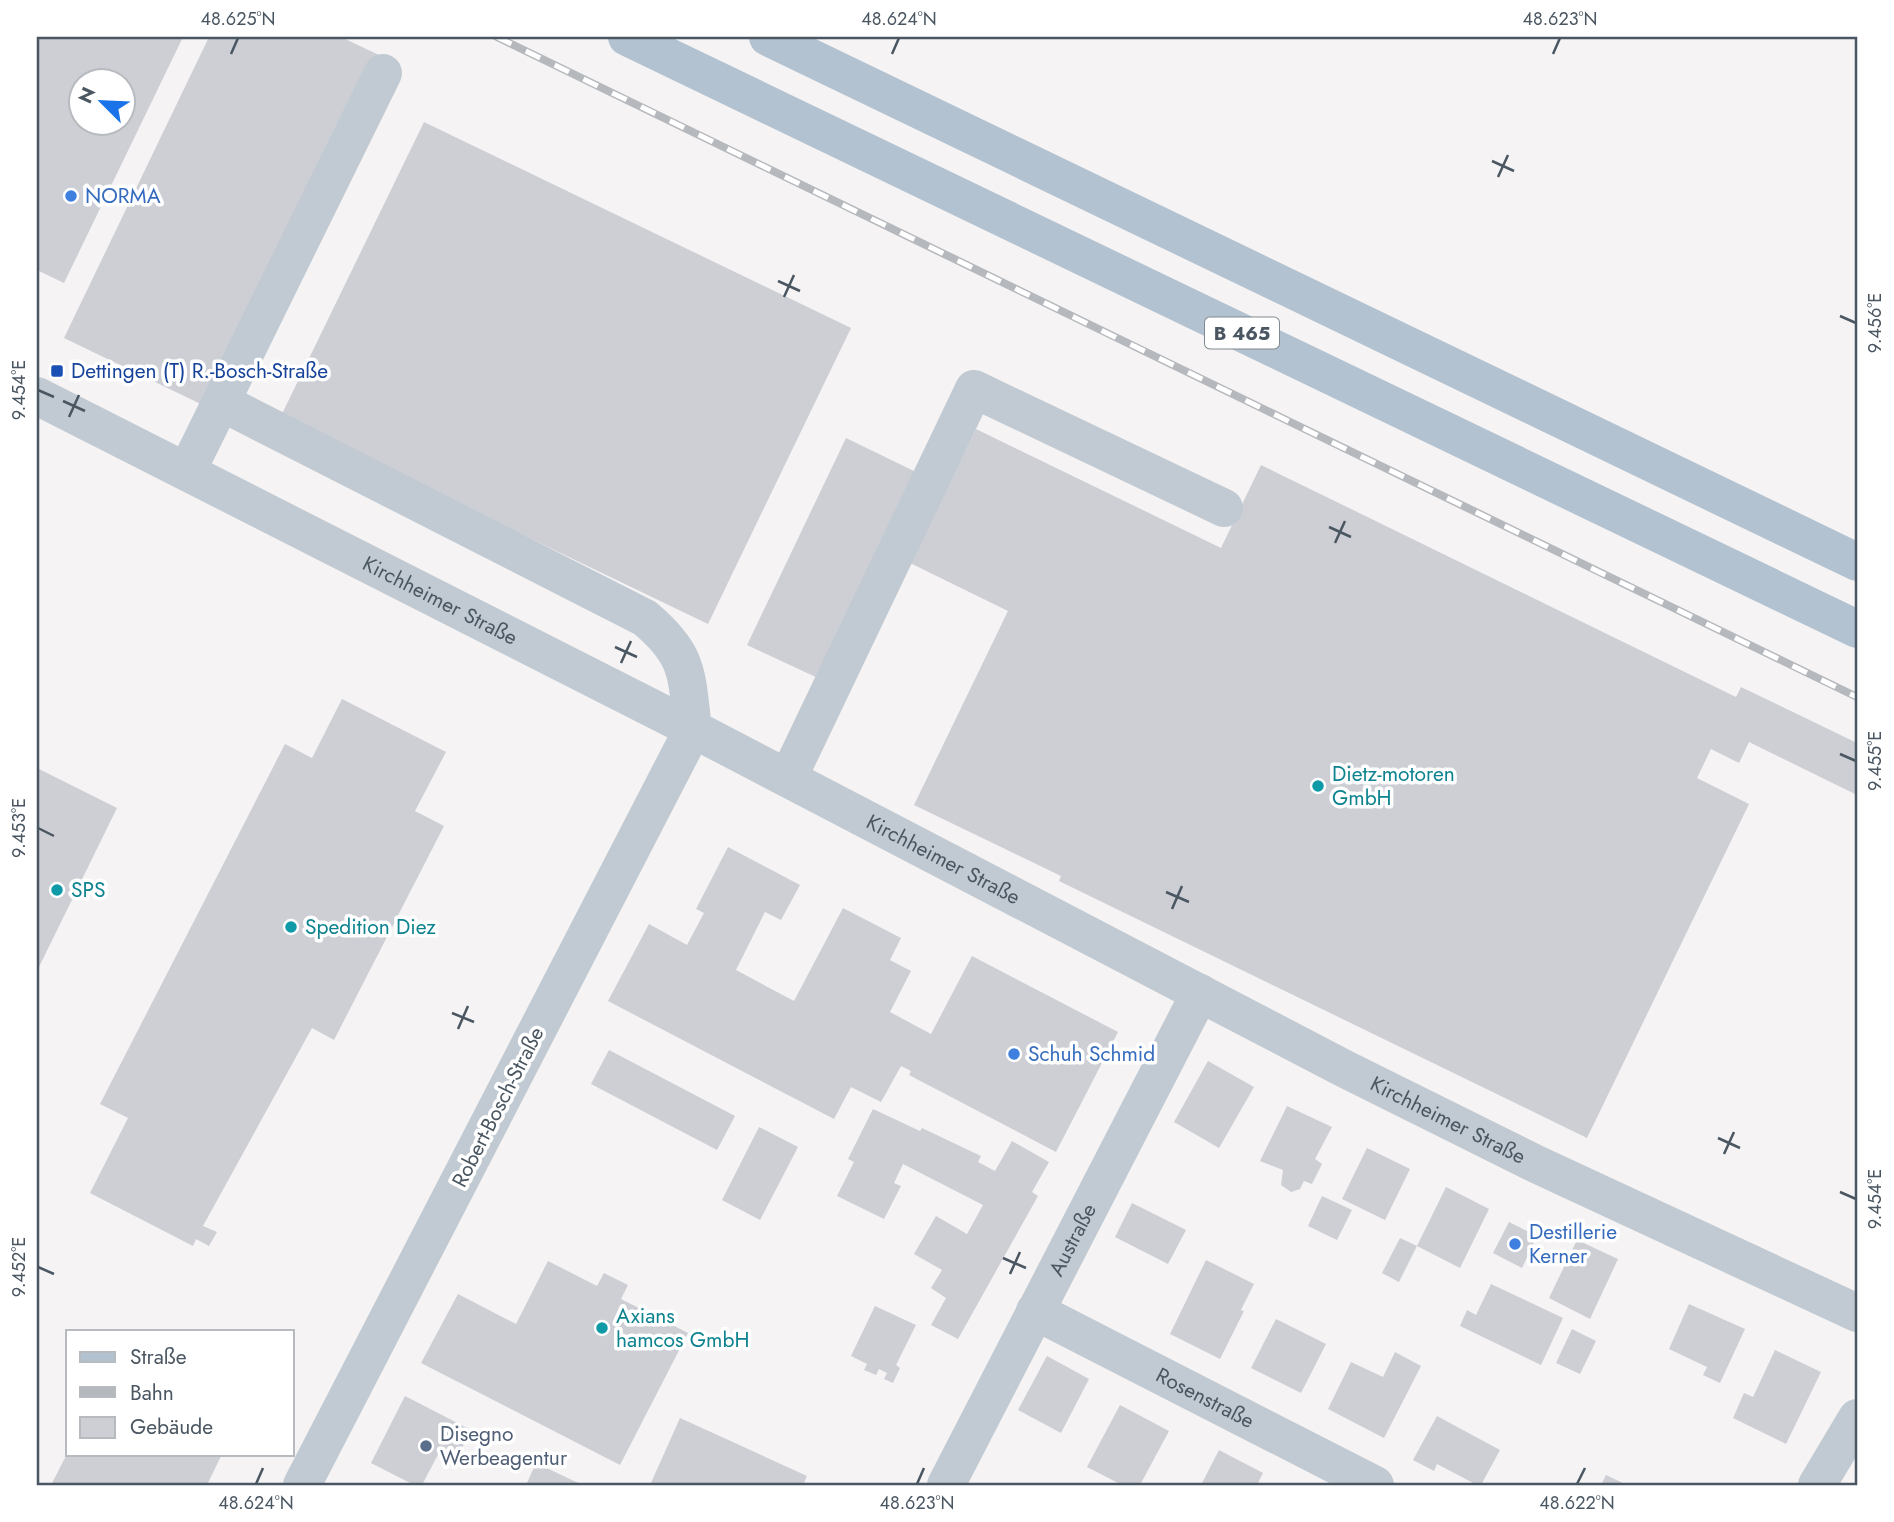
<svg xmlns="http://www.w3.org/2000/svg" width="1894" height="1522" viewBox="0 0 1894 1522" font-family="Jost,sans-serif">
<rect width="100%" height="100%" fill="#f5f3f3"/>
<g fill="#cdcfd5" fill-rule="evenodd">
<path d="M39 37H183L64 283 37 270V41ZM80 80H122V122H80Z"/>
<path d="M209 37H341L381 56 211 409 64 338Z"/>
<path d="M424 122 851 328 708 624 280 418Z"/>
<path d="M976 429 1221 548 1261 465 1736 697 1741 687 1857 743V795L1749 742 1739 763 1711 749 1697 778 1749 804 1587 1138 1059 881 1061 876 914 805 1008 611 910 563Z"/>
<path d="M846 438 918 473 820 679 747 645Z"/>
<path d="M342 699 446 752 415 811 444 826 334 1040 312 1028 203 1226 217 1232 209 1246 196 1239 193 1246 90 1193 128 1118 100 1104 285 744 312 758Z"/>
<path d="M37 768 117 808 37 971Z"/>
<path d="M728 847 800 885 781 920 765 912 736 970 794 1001 843 908 901 938 890 960 911 971 890 1012 931 1034 972 956 1118 1032 1056 1152 909 1075 911 1071 901 1066 881 1102 851 1087 834 1119 608 1001 649 924 687 945 704 913 696 909Z"/>
<path d="M609 1050 735 1116 717 1150 591 1084Z"/>
<path d="M1208 1061 1254 1087 1219 1148 1174 1122Z"/>
<path d="M1287 1106 1332 1127 1315 1159 1322 1164 1312 1184 1304 1181 1300 1189 1291 1192 1281 1185 1283 1170 1260 1161Z"/>
<path d="M873 1109 920 1131 922 1128 981 1156 978 1162 995 1171 1012 1141 1049 1162 1032 1192 1038 1196 958 1339 931 1325 946 1298 931 1288 942 1270 914 1254 936 1216 967 1234 983 1205 903 1164 894 1183 901 1186 884 1219 837 1196 854 1162 848 1159Z"/>
<path d="M759 1127 798 1147 760 1220 722 1200Z"/>
<path d="M1367 1148 1410 1169 1385 1220 1342 1199Z"/>
<path d="M1446 1187 1489 1209 1460 1268 1417 1246Z"/>
<path d="M1322 1196 1352 1210 1337 1240 1308 1226Z"/>
<path d="M1132 1203 1186 1230 1168 1264 1115 1237Z"/>
<path d="M1509 1222 1537 1236 1522 1268 1493 1253Z"/>
<path d="M1400 1238 1417 1246 1399 1282 1382 1273Z"/>
<path d="M1577 1240 1618 1259 1590 1319 1549 1298Z"/>
<path d="M1206 1260 1254 1284 1241 1310 1244 1311 1220 1359 1170 1334Z"/>
<path d="M548 1261 597 1286 604 1273 628 1285 621 1299 688 1333 620 1465 421 1363 458 1294 516 1324Z"/>
<path d="M1491 1284 1563 1318 1541 1365 1460 1326 1467 1310 1476 1315Z"/>
<path d="M1689 1304 1745 1329 1720 1383 1703 1375 1707 1367 1669 1349Z"/>
<path d="M875 1306 916 1325 896 1365 900 1368 893 1383 884 1379 887 1373 879 1369 876 1375 864 1370 867 1364 851 1356Z"/>
<path d="M1276 1319 1326 1344 1301 1393 1251 1368Z"/>
<path d="M1572 1329 1596 1341 1580 1374 1556 1363Z"/>
<path d="M1775 1350 1821 1372 1786 1444 1733 1418 1744 1393 1753 1397Z"/>
<path d="M1395 1352 1421 1366 1384 1438 1328 1409 1351 1362 1383 1377Z"/>
<path d="M1047 1356 1089 1379 1061 1433 1018 1410Z"/>
<path d="M405 1396 471 1430 458 1456 442 1447 422 1485H414L371 1463Z"/>
<path d="M1120 1405 1169 1431 1140 1485H1122L1087 1467Z"/>
<path d="M1437 1416 1500 1450 1481 1485H1477L1437 1464 1434 1471 1413 1460Z"/>
<path d="M680 1418 807 1476 803 1485H650Z"/>
<path d="M1219 1450 1263 1473 1257 1485H1201Z"/>
<path d="M67 1454H222L207 1485H51Z"/>
<path d="M536 1463 574 1481 584 1485H526Z"/>
<path d="M1606 1475 1627 1485H1601Z"/>
</g>
<g fill="none" stroke-linecap="round" stroke-linejoin="round">
<g stroke="#c1cad2" stroke-width="38">
<path id="s1" d="M37 396 693 729 1345 1069 1536 1164 1857 1313"/>
<path d="M221 402 645 618C690 656 686 674 693 729L302 1485"/>
<path d="M187 471 383 73"/>
<path d="M788 778 974 389 1224 508"/>
<path id="s2" d="M1035 1311 1375 1485"/>
<path id="s3" d="M946 1485 1200 993"/>
<path d="M1817 1485 1857 1418"/>
</g>
<g stroke="#b3c2d1" stroke-width="38">
<path d="M627 37 1857 629"/>
<path d="M768 37 1857 562"/>
</g>
<defs>
<path id="rail" d="M497 37 1857 697"/>
</defs>
<use href="#rail" stroke="#b5b8bd" stroke-width="8"/>
<use href="#rail" stroke="#fff" stroke-width="5" stroke-dasharray="16" stroke-linecap="butt"/>
</g>
<path fill="none" stroke="#4a5661" stroke-width="2.5" d="M231 54 238 38M892 54 899 38M1553 54 1560 38M1492 161 1514 171M1498 177 1508 155M778 281 800 291M784 297 794 275M1840 316 1856 323M38 390 54 397M63 401 85 411M69 417 79 395M1329 527 1351 537M1335 543 1345 521M615 647 637 657M621 663 631 641M1840 754 1856 761M38 828 54 836M1166 892 1189 902M1172 909 1182 886M452 1013 474 1022M458 1029 468 1006M1718 1138 1740 1148M1724 1154 1734 1132M1840 1192 1856 1199M1003 1258 1026 1268M38 1267 54 1274M1010 1274 1020 1252M256 1484 263 1468M917 1484 924 1468M1577 1484 1585 1468"/>
<g fill="#3f7fe0" stroke="#fff" stroke-width="2.5">
<circle cx="71" cy="196" r="7"/>
<circle cx="1014" cy="1054" r="7"/>
<circle cx="1515" cy="1244" r="7"/>
</g>
<rect fill="#1a4fb4" stroke="#fff" stroke-width="2.5" x="50" y="364" width="14" height="14" rx="3.5"/>
<g fill="#0f9aa8" stroke="#fff" stroke-width="2.5">
<circle cx="1318" cy="786" r="7"/>
<circle cx="57" cy="890" r="7"/>
<circle cx="291" cy="927" r="7"/>
<circle cx="602" cy="1328" r="7"/>
</g>
<circle fill="#5c6f8a" stroke="#fff" stroke-width="2.5" cx="426" cy="1446" r="7"/>
<g text-anchor="middle" dominant-baseline="central" stroke-width="7" stroke-linejoin="round" paint-order="stroke">
<rect fill="#fff" stroke="#808990" stroke-width="2" x="1205" y="317.5" width="74" height="31" rx="5"/>
<g font-size="19" font-weight="bold" fill="#4a5661">
<text x="1242" y="333">B 465</text>
</g>
<g font-size="21" fill="#366cbe" stroke="#fff" text-anchor="start">
<text x="85" y="196">NORMA</text>
<text x="1028" y="1054">Schuh Schmid</text>
<text x="1529" y="1232">Destillerie<tspan x="1529" dy="24">Kerner</tspan></text>
</g>
<g font-size="21" fill="#164399" stroke="#fff" text-anchor="start">
<text x="71" y="371">Dettingen (T) R.-Bosch-Straße</text>
</g>
<g font-size="21" fill="#4a5661" stroke="#fff">
<text stroke="none"><textPath href="#s1" startOffset="452">Kirchheimer Straße</textPath></text>
<text stroke="none"><textPath href="#s1" startOffset="1018">Kirchheimer Straße</textPath></text>
<text transform="translate(498 1107) rotate(-63)">Robert-Bosch-Straße</text>
<text stroke="none"><textPath href="#s1" startOffset="1586">Kirchheimer Straße</textPath></text>
<text stroke="none"><textPath href="#s3" startOffset="276">Austraße</textPath></text>
<text stroke="none"><textPath href="#s2" startOffset="191">Rosenstraße</textPath></text>
</g>
<g font-size="21" fill="#0d838f" stroke="#fff" text-anchor="start">
<text x="1332" y="774">Dietz‐motoren<tspan x="1332" dy="24">GmbH</tspan></text>
<text x="71" y="890">SPS</text>
<text x="305" y="927">Spedition Diez</text>
<text x="616" y="1316">Axians<tspan x="616" dy="24">hamcos GmbH</tspan></text>
</g>
<g font-size="21" fill="#4e5e75" stroke="#fff" text-anchor="start">
<text x="440" y="1434">Disegno<tspan x="440" dy="24">Werbeagentur</tspan></text>
</g>
</g>
<rect width="1894" height="1522" fill="none" stroke="#ffffff" stroke-width="77"/>
<rect x="66" y="1330" width="228" height="126" fill="#ffffff" stroke="#b7bbc0" stroke-width="2"/>
<rect x="80" y="1352" width="35" height="10" fill="#b3c2d1" stroke="#b7bbc0" stroke-width="2"/>
<text x="130" y="1364" font-size="21" fill="#4a5661">Straße</text>
<rect x="80" y="1387" width="35" height="10" fill="#b5b8bd" stroke="#b7bbc0" stroke-width="2"/>
<text x="130" y="1400" font-size="21" fill="#4a5661">Bahn</text>
<rect x="80" y="1417" width="35" height="21" fill="#cdcfd5" stroke="#b7bbc0" stroke-width="2"/>
<text x="130" y="1434" font-size="21" fill="#4a5661">Gebäude</text>
<g transform="translate(102 102) rotate(294)"><circle r="33" fill="#ffffff" stroke="#b7bbc0" stroke-width="2"/>
<path d="M0-5L12 26L0 18L-12 26Z" fill="#1a73e8"/>
<text y="-10" font-size="19" font-weight="bold" text-anchor="middle" fill="#4a5661">N</text>
</g>
<rect x="38" y="38" width="1818" height="1446" fill="none" stroke="#4a5661" stroke-width="2.5"/>
<g font-size="18" text-anchor="middle" fill="#4a5661">
<text x="238" y="25">48.625°N</text>
<text x="899" y="25">48.624°N</text>
<text x="1560" y="25">48.623°N</text>
<text transform="translate(1875 323) rotate(-90)" y="6">9.456°E</text>
<text transform="translate(19 390) rotate(-90)" y="6">9.454°E</text>
<text transform="translate(1875 761) rotate(-90)" y="6">9.455°E</text>
<text transform="translate(19 828) rotate(-90)" y="6">9.453°E</text>
<text transform="translate(1875 1199) rotate(-90)" y="6">9.454°E</text>
<text transform="translate(19 1267) rotate(-90)" y="6">9.452°E</text>
<text x="256" y="1509">48.624°N</text>
<text x="917" y="1509">48.623°N</text>
<text x="1577" y="1509">48.622°N</text>
</g>
</svg>
